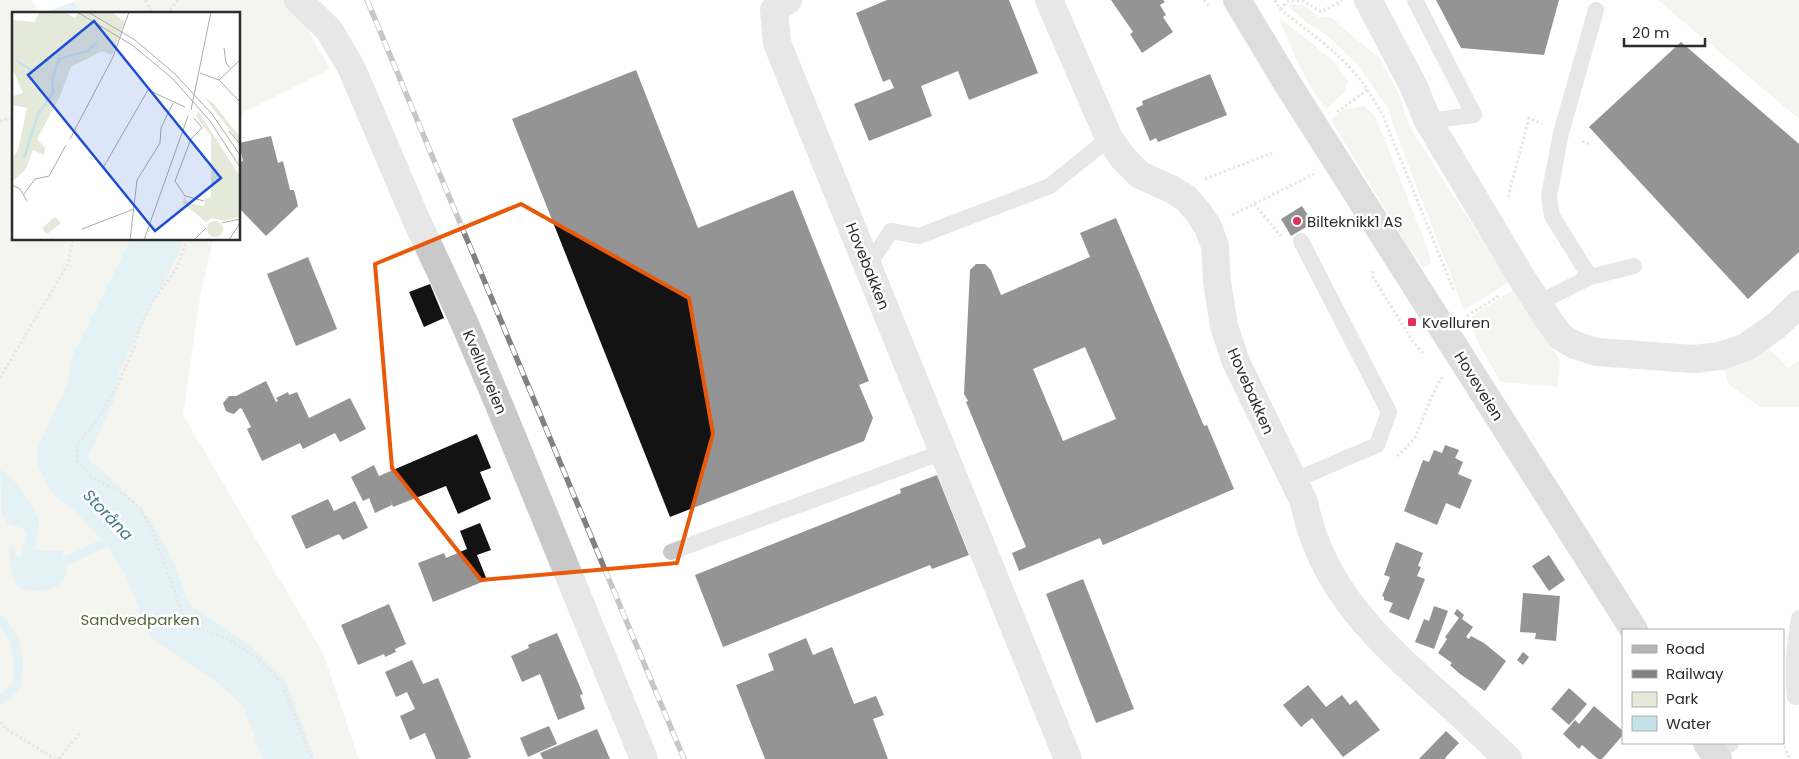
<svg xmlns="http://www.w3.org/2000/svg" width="1799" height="759" viewBox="0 0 1799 759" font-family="Poppins,sans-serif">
<rect width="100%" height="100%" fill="#fff"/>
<g fill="#e5e9d9">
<path d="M0 0H291L330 69 242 113 239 127V14H14V239H213L200 298 183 415 323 653 359 759H0Z"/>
<path d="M1658 0H1799V119Z"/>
<path d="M1292 4 1304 5 1318 17H1330L1379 58 1397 90 1410 128 1509 282 1464 310 1395 130 1389 109 1358 65 1327 35 1307 23 1289 7Z"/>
<path d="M1281 19 1335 62 1348 81 1344 92 1326 109C1305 83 1293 52 1280 22Z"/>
<path d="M1364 106 1375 116 1427 247 1431 263 1423 267 1405 242 1331 120 1343 110Z"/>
<path d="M1514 289 1560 361 1557 387 1501 382 1482 350 1468 319Z"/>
<path d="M1769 348 1788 368 1799 361V407H1760L1728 384 1724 368Z"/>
</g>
<g fill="#c5e2e9">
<path d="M34 0H71L77 8 86 14H44Z"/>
<path d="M0 470 8 474 23 491 39 520 35 550 62 551C65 561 68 569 65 578 61 592 21 596 14 582 11 577 11 556 9 548L13 544 17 557 22 554 27 534 22 528 8 524 2 514Z"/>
</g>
<path fill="#fff" d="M31 0H74L75 1 41 14Z"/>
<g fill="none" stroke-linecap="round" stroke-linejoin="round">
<g stroke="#c5e2e9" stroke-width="9">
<path d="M54 564 68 560 128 532"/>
<path d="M0 620C4 625 8 630 12 636 18 648 21 674 15 687 11 692 5 696 0 700"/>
</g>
<path stroke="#c5e2e9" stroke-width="49" d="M158 239 96 363 91 392 61 456 70 476 91 493 128 532 147 562 170 621 235 665 264 692 289 759"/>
</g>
<g fill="#131313" fill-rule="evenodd">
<path d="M887 0H1009L1038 73 969 100 958 71 921 86 932 116 869 141 854 104 894 88 890 79 883 82 856 13Z"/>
<path d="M1111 0H1163L1165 2 1160 5 1166 15 1163 17 1173 32 1142 53 1130 34 1133 32Z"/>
<path d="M1436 0H1559L1544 55 1461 48Z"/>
<path d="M1681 42 1799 144V252L1748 299 1589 127Z"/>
<path d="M636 70 698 228 793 190 869 381 859 385 873 418 864 441 670 517 512 119Z"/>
<path d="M1210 74 1227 115 1158 142 1156 138 1150 141 1136 108 1143 105 1142 101Z"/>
<path d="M271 136 278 163 283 161 290 190H294L298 206 266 236 239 208 240 162 243 161 239 143Z"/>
<path d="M1302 206 1313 223 1291 236 1281 219Z"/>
<path d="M1116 218 1204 426 1207 425 1234 489 1103 545 1100 538 1019 571 1012 553 1026 547 966 402 968 401 964 394 970 270 976 264H985L991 270 1001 295 1090 257 1080 233ZM1085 347 1116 419 1063 441 1033 369Z"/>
<path d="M308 257 337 329 296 346 267 274Z"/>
<path d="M430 284 444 318 424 327 409 292Z"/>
<path d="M266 381 276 402 278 401 276 398 288 392 289 395 297 392 309 418 350 398 366 429 340 442 335 433 303 449 300 443 262 461 247 429 251 427 242 409 240 408 234 414 230 413 226 411 223 403 229 396H236Z"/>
<path d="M477 434 491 468 480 472 491 499 458 514 446 486 393 507 390 499 392 505 375 513 369 498 363 501 351 477 374 465 379 476Z"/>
<path d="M1445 445 1459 450 1455 458 1463 462 1458 474 1472 480 1460 509 1446 503 1437 525 1404 511 1423 460 1429 462 1434 450 1442 453Z"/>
<path d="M937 475 969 555 932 569 930 565 723 647 695 575 901 493 900 489Z"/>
<path d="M328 499 334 511 355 501 368 528 343 540 339 534 306 549 291 516Z"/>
<path d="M480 523 491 550 477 555 487 580 433 602 418 563 444 553 446 558 467 549 460 531Z"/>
<path d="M1396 542 1423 553 1418 566 1421 567 1417 576 1425 579 1409 620 1389 612 1393 603 1384 600V597L1382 596 1390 577 1384 575Z"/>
<path d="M1549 555 1565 580 1549 591 1532 566Z"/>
<path d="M1083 579 1134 709 1096 723 1046 594Z"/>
<path d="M1523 593 1560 596 1556 641 1535 639 1536 633 1520 632Z"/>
<path d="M389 604 406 644 395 649 396 652 385 657 384 654 358 665 341 625Z"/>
<path d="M1434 606 1448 611 1434 649 1415 642 1424 619 1429 621Z"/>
<path d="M1457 609 1464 615 1462 619 1473 627 1466 637 1469 639 1471 636 1484 643 1506 661 1485 691 1460 674 1450 665 1452 663 1438 653 1447 639 1445 637 1459 618 1454 614Z"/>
<path d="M557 633 583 694 580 695 585 709 558 720 540 674 522 682 511 656 529 648 528 645Z"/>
<path d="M806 638 813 655 832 647 854 704 876 696 884 715 873 719 888 759H765L736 685 774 670 768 654Z"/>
<path d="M1523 652 1529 657 1523 665 1517 660Z"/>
<path d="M412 660 423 684 438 678 471 757 467 759H436L425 733 410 740 400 716 415 709 407 692 396 697 385 672Z"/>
<path d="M1308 685 1326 707 1342 695 1350 705 1356 700 1380 730 1343 757 1312 718 1301 727 1283 705Z"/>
<path d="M1569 688 1587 704 1569 725 1551 709Z"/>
<path d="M1594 706 1623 731V735L1602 759H1598L1582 745 1579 749 1563 734 1575 720 1579 724Z"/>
<path d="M549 726 557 744 528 757 520 738Z"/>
<path d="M597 729 610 759H543L540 753Z"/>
<path d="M1446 731 1459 743 1445 758 1446 759H1419Z"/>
</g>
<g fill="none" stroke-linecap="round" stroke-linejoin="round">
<g stroke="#c9c9c9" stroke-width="3" stroke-dasharray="2.5 2.5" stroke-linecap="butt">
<path d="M146 0 152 14"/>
<path d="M1204 0 1210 7"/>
<path d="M1275 0 1280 9C1305 29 1331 47 1352 70 1365 84 1374 100 1383 116L1454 291"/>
<path d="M1280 9 1288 1H1303L1321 12 1342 1"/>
<path d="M167 14 178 0"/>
<path d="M1337 112 1367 90"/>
<path d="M0 121 14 117"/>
<path d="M1582 141 1590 145"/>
<path d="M1205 179 1272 153"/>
<path d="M1508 197 1529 118 1542 124"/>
<path d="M1254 204 1281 236"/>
<path d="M1232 215 1314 174"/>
<path d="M187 239 177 268 153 301 139 329 134 348 116 388 98 419 78 443 77 460 91 476 126 496 140 508 150 525 183 614 198 628 228 639 257 658 281 682 312 759"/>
<path d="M1372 271 1373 277 1413 342 1424 354"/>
<path d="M1467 316 1500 295"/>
<path d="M0 378 68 264 73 239"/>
<path d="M1397 456 1406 448 1416 436 1431 398 1442 377"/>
<path d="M0 722 5 728 55 759"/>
<path d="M1783 726V738"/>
<path d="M1783 741 1789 759"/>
<path d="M59 759 81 731"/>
</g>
<g stroke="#c9c9c9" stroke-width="16">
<path d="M1415 0 1474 115 1428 121"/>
<path d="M868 266 891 231 919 236 1050 186 1109 138"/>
<path d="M1590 277 1552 216 1549 196 1561 133 1596 10"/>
<path d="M1538 303 1590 277 1634 266"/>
<path d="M1293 481 1377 445 1389 412 1301 241"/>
<path d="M671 552 943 452"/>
<path d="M1795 697C1792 669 1794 645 1799 618"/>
<path d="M1716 755 1731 743"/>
</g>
<g stroke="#c9c9c9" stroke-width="28">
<path d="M298 0 329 30 351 67 415 217 464 322 500 407 644 759"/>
<path d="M788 0 774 10 777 43 1068 759"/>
<path d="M1049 0 1109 138 1123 158 1140 175 1171 189 1186 198 1198 212 1208 227 1215 246 1217 282 1224 326 1236 362 1304 502C1322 595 1388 649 1455 709 1473 726 1490 742 1508 759"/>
<path d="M1368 0 1413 85 1428 121 1523 280 1538 303 1549 321 1561 337 1575 345 1596 352 1694 359 1720 356 1746 347 1776 326 1799 304"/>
</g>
<g stroke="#b6b6b6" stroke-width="28">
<path d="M1237 0 1287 83 1634 630"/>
<path d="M1707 743 1718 759"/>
</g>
<defs>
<path id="rail" d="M367 0 684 759"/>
</defs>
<use href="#rail" stroke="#818181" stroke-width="5.5"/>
<use href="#rail" stroke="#fff" stroke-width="4" stroke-dasharray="11" stroke-linecap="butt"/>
</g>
<path d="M0 0H1799V759H0ZM521 204 689 298 713 434 677 563 481 580 392 468 375 264Z" fill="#fff" fill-opacity=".55" fill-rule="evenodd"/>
<path fill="none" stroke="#e8590c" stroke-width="4" stroke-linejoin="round" d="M521 204 689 298 713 434 677 563 481 580 392 468 375 264Z"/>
<g fill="#e0315d" stroke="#fff" stroke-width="2">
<circle cx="1297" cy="221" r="5"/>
<rect x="1407" y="317" width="10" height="10" rx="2.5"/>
</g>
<g text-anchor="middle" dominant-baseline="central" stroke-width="5" stroke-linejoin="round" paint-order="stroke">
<g font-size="15" fill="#2c2c2c" stroke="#fff" text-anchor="start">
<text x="1307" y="221">Bilteknikk1 AS</text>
<text x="1422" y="322">Kvelluren</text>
</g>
<g font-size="15" fill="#2c2c2c" stroke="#fff">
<text transform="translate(868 266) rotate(68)">Hovebakken</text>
<text transform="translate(485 372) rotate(67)">Kvellurveien</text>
<text transform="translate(1479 386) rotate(58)">Hoveveien</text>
<text transform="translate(1251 391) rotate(66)">Hovebakken</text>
</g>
<g font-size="15" fill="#56663b" stroke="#fff">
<text x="140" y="619">Sandvedparken</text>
</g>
<g font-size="16" font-style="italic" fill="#3d7a8b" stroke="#fff">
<text transform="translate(108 515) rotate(46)">Storåna</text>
</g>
</g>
<g transform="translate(12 12)">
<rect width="228" height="228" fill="#fff"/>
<path d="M28 0H52L63 6 67 0H100L113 10 100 43 90 39 59 55 48 84 25 127 33 136 32 143 21 138 14 157 0 170V147L6 138 15 96 0 93 1 84 11 81 0 56V8L22 10ZM193 86 201 91 227 124V130ZM186 99 227 163V205L212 209 200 206 194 210 171 191 172 185 177 191 192 194 193 187 199 185V124L184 104ZM43 205 49 211 35 222 30 216ZM195 217a8 8 0 1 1 16 0a8 8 0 1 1-16 0Z" fill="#e5e9d9"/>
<path fill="none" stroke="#c5e2e9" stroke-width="2.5" d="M5 49 19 58M17 127 24 110M12 146 26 102 41 81 40 68 47 47 76 39 85 30"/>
<path fill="none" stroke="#ababab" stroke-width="1" d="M65 0 120 33 160 66 198 109 228 155M76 0 123 28 163 62 200 102 228 143M212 36 214 51 218 56M188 61 207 68 228 90M207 68 228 48M179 98 199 0M182 106 190 116 179 127 163 169 173 184 192 189M217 119 228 132M58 127 101 45 117 0M91 156 136 78 173 95M0 173 8 177 15 189M12 182 23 167 37 164 54 133M210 211 228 207M70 217 122 197M118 228 125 168 148 131 149 116 161 91M132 228 176 104M182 228 194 216M217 228 228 211"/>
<path fill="#1d4ed8" fill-opacity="0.15" stroke="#1d4ed8" stroke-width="2.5" d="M82 9 209 166 143 219 16 63Z"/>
<rect width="228" height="228" fill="none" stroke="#2c2c2c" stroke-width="2.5"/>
</g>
<rect x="1622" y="629" width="162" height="115" fill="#ffffff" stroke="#ababab"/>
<rect x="1632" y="645" width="25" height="8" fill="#b6b6b6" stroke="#ababab"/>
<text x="1666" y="654" font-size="15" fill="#2c2c2c">Road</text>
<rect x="1632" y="670" width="25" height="8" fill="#818181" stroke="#ababab"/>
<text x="1666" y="679" font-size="15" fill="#2c2c2c">Railway</text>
<rect x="1632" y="692" width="25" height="15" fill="#e5e9d9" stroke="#ababab"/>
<text x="1666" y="704" font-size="15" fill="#2c2c2c">Park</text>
<rect x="1632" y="716" width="25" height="15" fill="#c5e2e9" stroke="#ababab"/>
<text x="1666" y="729" font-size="15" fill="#2c2c2c">Water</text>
<path d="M1624 38v8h81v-8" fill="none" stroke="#2c2c2c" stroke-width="2.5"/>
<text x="1632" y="38" font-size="15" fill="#2c2c2c" stroke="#ffffff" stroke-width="4" paint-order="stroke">20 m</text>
</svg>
